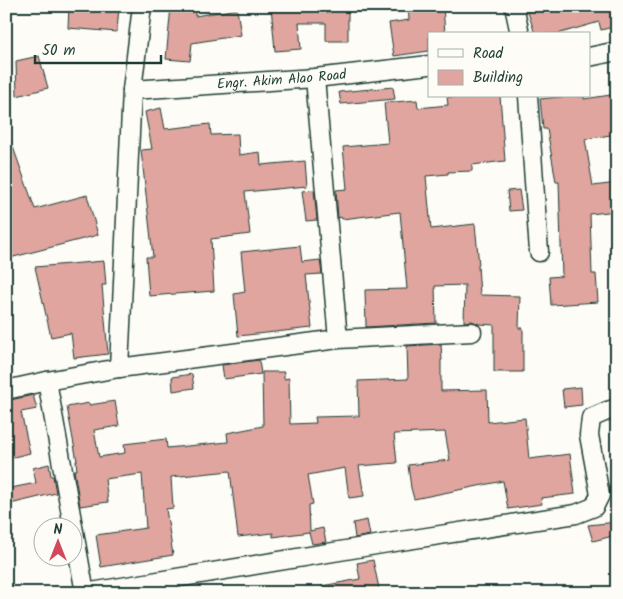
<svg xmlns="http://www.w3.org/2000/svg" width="623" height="599" viewBox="0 0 623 599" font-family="Kalam,sans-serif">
<rect width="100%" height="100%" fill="#fdfcf7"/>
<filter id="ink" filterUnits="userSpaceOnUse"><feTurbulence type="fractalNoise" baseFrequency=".02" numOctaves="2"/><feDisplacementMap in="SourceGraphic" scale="10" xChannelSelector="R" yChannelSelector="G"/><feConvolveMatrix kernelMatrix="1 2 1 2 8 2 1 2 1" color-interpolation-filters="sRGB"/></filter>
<g filter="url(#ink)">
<g fill="#dfa59e" stroke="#1f3d34">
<path d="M69 6H119L117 32 68 28Z"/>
<path d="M171 6H195V16L237 9 241 35 192 43 190 61 166 59Z"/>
<path d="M271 6H348V41H326V23H299L301 49 275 51Z"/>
<path d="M408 6H443L445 34H429V51L394 56 389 23 409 20Z"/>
<path d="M526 6H617V26L601 30 599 22 557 34H535Z"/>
<path d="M39 56 48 88 17 96 16 61Z"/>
<path d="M393 87 395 99 341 104 339 92Z"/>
<path d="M617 94V134L585 139 593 186 617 183V211L590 214 592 274H596L598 302 551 305 549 277 562 276 559 182H556L547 129H543L540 99 569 96H584V99Z"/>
<path d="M500 96 505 161 472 165V171L448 172V174L426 176 431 229 475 224 479 265H478L480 295 520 296 519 328H523V372H494V325L479 324 472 321 464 322 465 285 435 286 436 323 366 327 365 290 407 289 400 212 342 219 341 217 338 218 336 190 347 189 343 147 388 143 384 103 417 100 418 108 448 105 447 97Z"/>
<path d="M161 108 165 129 210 124 211 135 238 134 239 155 260 152 261 165 305 161 307 186 245 192 250 234 211 239 214 291 149 296 146 257H153L141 150 152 149 145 112Z"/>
<path d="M6 133H8L35 209 87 195 98 235 6 259Z"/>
<path d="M314 190 317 220 306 221 302 191Z"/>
<path d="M519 190 522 210 509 211 507 191Z"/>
<path d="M300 246 302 262 320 260 322 274 306 275 312 328 238 336 234 294 245 292 241 252Z"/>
<path d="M104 261 106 285H102L108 354 74 358 71 333 51 337 35 267Z"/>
<path d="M441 344 442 360H441V391L487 390 488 422 525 418 529 459 570 454 575 494 541 498 542 504 508 509 503 481 414 499 411 488 408 465 450 460 445 432 394 434 397 463 359 466 364 496 349 498 345 468 308 475 313 504 309 505 310 531 323 528 326 542 312 544 309 532 273 537V533L238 537 230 471 171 477 173 508 166 509 173 555 101 567 96 535 146 528 142 474 105 479 108 502 80 506 74 470H77L76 461H77L67 407 89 403V405L115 401 119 426 94 430 99 457 125 453 124 444 166 439 167 448 228 442 227 433 263 426 262 372H284V379L289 378 290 424 316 423 315 417 359 416 358 381 408 379 407 346Z"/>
<path d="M259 360 261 374 224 379 222 365Z"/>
<path d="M192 374 194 388 173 391 172 377Z"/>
<path d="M581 387 582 405 564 407 562 389Z"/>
<path d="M33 395 37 409 21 412 30 453 6 459V401Z"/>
<path d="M49 464 51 476H53L56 493 6 505V489L36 483 33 468Z"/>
<path d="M367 520 370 535 355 538 353 523Z"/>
<path d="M617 522V535L593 541 588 525Z"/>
<path d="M373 560 380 593H323L322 586 360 579 357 563Z"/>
</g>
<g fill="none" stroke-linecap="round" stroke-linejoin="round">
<defs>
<g id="minor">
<path d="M514 6 520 34"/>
<path d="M589 57 617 51"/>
<path d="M315 78 338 339"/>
<path id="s1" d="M132 90 315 78 429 65"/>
<path d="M528 96 539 252"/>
<path d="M119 368 132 90 142 6"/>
<path d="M47 381 85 593"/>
<path d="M6 390 47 381 119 368 338 339 472 332"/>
<path d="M85 593 388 543 576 514 594 507 600 495 589 435 591 418 607 411 617 408"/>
</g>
</defs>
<use href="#minor" stroke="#1f3d34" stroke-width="21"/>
<use href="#minor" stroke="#fdfcf7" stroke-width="18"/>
</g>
</g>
<g text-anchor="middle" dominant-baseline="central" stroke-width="4" stroke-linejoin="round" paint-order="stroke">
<g font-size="14" fill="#1f3d34" stroke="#fdfcf7">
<text stroke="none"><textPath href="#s1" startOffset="150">Engr. Akim Alao Road</textPath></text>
</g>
</g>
<rect width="623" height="599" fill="none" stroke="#fdfcf7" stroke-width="25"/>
<rect x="12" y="12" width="598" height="574" fill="none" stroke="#1f3d34" stroke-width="2" filter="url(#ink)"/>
<rect x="428" y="32" width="162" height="65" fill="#fdfcf7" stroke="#a4b0a9"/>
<rect x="438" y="49" width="25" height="8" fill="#fdfcf7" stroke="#a4b0a9"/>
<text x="473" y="58" font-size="15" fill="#1f3d34">Road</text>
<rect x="438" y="70" width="25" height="15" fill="#dfa59e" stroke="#a4b0a9"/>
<text x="473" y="82" font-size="15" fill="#1f3d34">Building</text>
<g transform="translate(58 542)"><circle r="24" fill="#fdfcf7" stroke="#a4b0a9"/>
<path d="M0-4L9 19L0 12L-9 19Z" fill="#d1495b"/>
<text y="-8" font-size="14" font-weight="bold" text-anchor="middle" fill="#1f3d34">N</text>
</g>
<path d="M35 55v8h126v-8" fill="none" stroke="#1f3d34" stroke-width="2.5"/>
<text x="42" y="55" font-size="15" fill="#1f3d34" stroke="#fdfcf7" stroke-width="4" paint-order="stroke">50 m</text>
</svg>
